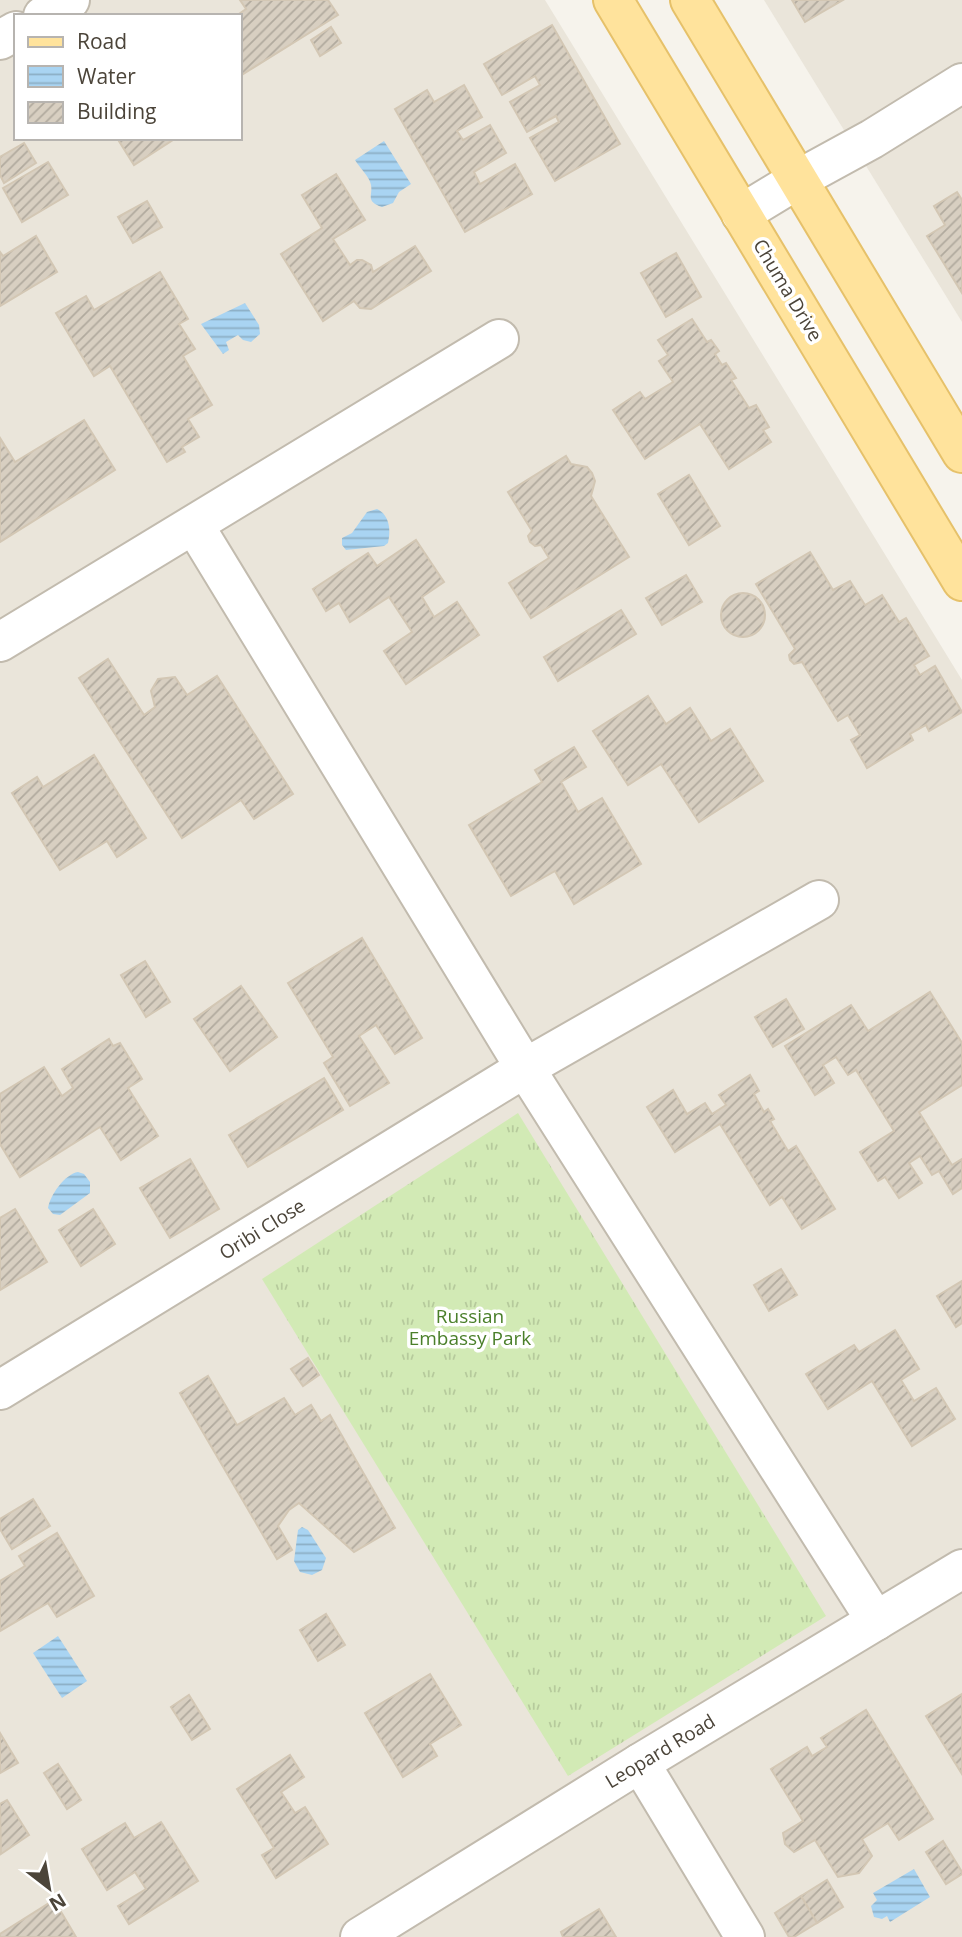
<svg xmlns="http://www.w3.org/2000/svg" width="962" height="1937" viewBox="0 0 962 1937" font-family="'Open Sans',sans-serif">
<defs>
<pattern id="grass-tufts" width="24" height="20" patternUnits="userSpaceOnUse" patternTransform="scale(1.75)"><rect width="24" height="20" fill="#d2eab5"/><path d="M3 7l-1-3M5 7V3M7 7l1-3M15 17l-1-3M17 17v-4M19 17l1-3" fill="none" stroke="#b6ca9c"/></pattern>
<pattern id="water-rules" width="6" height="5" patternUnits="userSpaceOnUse" patternTransform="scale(1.75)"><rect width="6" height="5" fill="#a9d4f2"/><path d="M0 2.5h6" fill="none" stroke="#8caec5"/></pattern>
<pattern id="building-hatch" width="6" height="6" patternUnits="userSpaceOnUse" patternTransform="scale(1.75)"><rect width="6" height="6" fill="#d8cfc1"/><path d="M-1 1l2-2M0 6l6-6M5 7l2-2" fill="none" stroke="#b1aa9e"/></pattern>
</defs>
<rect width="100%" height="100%" fill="#f6f3ec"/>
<g fill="#eae5da" fill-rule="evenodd">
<path d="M0 0H545L962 680V1937H0ZM16 16H240V138H16Z"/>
<path d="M764 0H962V322Z"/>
</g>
<path fill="url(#grass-tufts)" d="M518 1113 826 1616 568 1776 262 1279Z"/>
<g fill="url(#water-rules)">
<path d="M384 141 411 184 399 192 393 203 382 207C365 201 373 196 371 185 370 177 359 167 355 160Z"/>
<path d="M245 303 259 325 260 334 251 342 243 340 238 335 226 342 229 350 223 354 201 324Z"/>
<path d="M377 509C390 515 391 531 388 543L384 546 346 550 342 545V538L352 533 367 512Z"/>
<path d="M78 1172 84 1174 90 1182V1193L60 1215 53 1214 48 1208C50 1195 65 1174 78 1172Z"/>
<path d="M302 1527 308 1530 326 1558 322 1570 312 1575 300 1572 294 1561 298 1530Z"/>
<path d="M58 1636 87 1681 62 1698 33 1653Z"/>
<path d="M914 1869 930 1897 890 1922 887 1916 882 1919 874 1917 871 1906 877 1900 873 1893Z"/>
</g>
<g fill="url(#building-hatch)" stroke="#d3c7b4" stroke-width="2">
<path d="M240 0H328L338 15 240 76V16H236L246 9Z"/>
<path d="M792 0H843L805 22Z"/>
<path d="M552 25 620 144 555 181 530 138 559 122 556 116 527 132 510 102 540 85 535 76 502 95 484 64Z"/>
<path d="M331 27 341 43 320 56 311 40Z"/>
<path d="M464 85 482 117 457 131 463 140 490 125 506 153 474 172 480 184 515 164 532 194 465 232 395 109 427 90 434 102Z"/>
<path d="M117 138H176L134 165Z"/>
<path d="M24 143 36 163 4 183 0 175V157Z"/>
<path d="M48 162 68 195 22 222 3 188Z"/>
<path d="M336 174 365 220 333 239 350 265 357 260H362L371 265 373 272 415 246 431 271 371 309 360 308 354 301 323 321 281 254 322 228 302 195Z"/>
<path d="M957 192 962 200V293L927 236 945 225 934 206Z"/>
<path d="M147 201 162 227 133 243 118 217Z"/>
<path d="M36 236 57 272 0 306V252L3 256Z"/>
<path d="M676 253 701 297 666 317 641 273Z"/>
<path d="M160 272 188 319 179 324 195 349 183 356 212 405 188 419 199 437 182 447 185 452 167 462 110 366 94 376 56 313 86 296 94 310Z"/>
<path d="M692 319 707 342 711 340 719 351 715 354 722 365 726 363 736 378 731 380 749 408 756 405 769 427 763 430 771 442 729 469 700 424 645 459 613 410 640 392 645 399 673 382 659 361 668 355 658 340Z"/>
<path d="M84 420 115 470 0 542V438L15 462Z"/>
<path d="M566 456 571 464 587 467 592 473 595 481 591 496 629 557 531 618 509 583 549 558 541 545 535 546 530 542 528 536 532 531 508 492Z"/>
<path d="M689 475 720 526 689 545 658 494Z"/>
<path d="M416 540 444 582 422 597 434 617 457 602 479 635 406 684 384 651 412 632 389 597 350 622 339 603 326 611 313 589 368 553 377 566Z"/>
<path d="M810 552 833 590 850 581 865 605 882 595 899 622 906 618 929 656 914 665 920 675 935 666 962 712 929 731 926 725 910 734 913 740 867 768 851 740 860 735 848 715 838 721 802 662 794 664 790 660 789 655 795 649 756 584Z"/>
<path d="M686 575 702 602 662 625 646 598Z"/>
<circle cx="743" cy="615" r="22"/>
<path d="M621 610 636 634 558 681 544 657Z"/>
<path d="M108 659 144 715 155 707 151 691 158 679 175 677 187 695 217 676 293 794 254 819 241 800 182 838 79 678Z"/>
<path d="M648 696 666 724 690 708 711 741 730 729 763 781 699 822 661 764 628 785 593 731Z"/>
<path d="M574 747 586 767 561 782 578 812 602 798 641 864 574 904 555 871 511 896 469 825 542 782 535 770Z"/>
<path d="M94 755 146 838 117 857 107 841 60 870 12 793 37 777 43 787Z"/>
<path d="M362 938 422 1038 395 1054 376 1025 359 1036 389 1083 350 1106 324 1063 333 1057 288 983Z"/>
<path d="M145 961 170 1002 146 1017 121 975Z"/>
<path d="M241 986 277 1037 230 1071 194 1019Z"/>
<path d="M930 992 962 1043V1085L919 1112 952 1165 962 1159V1188L953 1194 939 1171 932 1175 920 1156 909 1163 922 1183 899 1198 885 1177 878 1181 860 1152 894 1131 856 1070 848 1075 836 1057 823 1065 834 1083 815 1095 785 1046 851 1005 868 1031Z"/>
<path d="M786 999 804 1029 773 1047 755 1017Z"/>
<path d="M109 1039 113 1046 120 1043 142 1079 128 1088 158 1136 121 1160 100 1127 20 1177 0 1144V1094L44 1067 62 1096 73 1088 62 1069Z"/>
<path d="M750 1075 759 1091 754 1094 764 1112 768 1109 774 1119 770 1121 788 1151 796 1146 835 1209 802 1229 782 1197 770 1205 720 1124 675 1152 647 1107 673 1090 687 1114 705 1103 712 1114 726 1105 719 1095Z"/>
<path d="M324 1078 343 1110 248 1167 229 1135Z"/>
<path d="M190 1159 219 1209 170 1238 140 1188Z"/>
<path d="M15 1209 47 1262 0 1290V1218Z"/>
<path d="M93 1209 115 1244 81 1266 59 1230Z"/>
<path d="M781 1269 797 1295 769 1311 754 1285Z"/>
<path d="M962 1281V1323L956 1327 937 1296Z"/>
<path d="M895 1330 919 1369 901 1380 914 1401 936 1388 955 1419 912 1446 872 1381 828 1409 806 1374 854 1345 859 1352Z"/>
<path d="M308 1358 319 1375 303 1386 291 1369Z"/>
<path d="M208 1376 237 1425 284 1398 295 1415 311 1405 321 1421 330 1415 395 1528 354 1552 299 1503 289 1510 278 1526 292 1550 277 1559 180 1393Z"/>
<path d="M33 1499 50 1526 12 1549 0 1529V1519Z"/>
<path d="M57 1533 94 1596 57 1617 48 1603 0 1631V1581L25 1566 19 1556Z"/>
<path d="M326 1614 345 1645 318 1661 300 1630Z"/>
<path d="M430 1674 461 1725 430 1744 437 1756 403 1777 365 1713Z"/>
<path d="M962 1694V1774L926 1716Z"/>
<path d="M189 1695 210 1729 192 1740 171 1707Z"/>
<path d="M866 1710 933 1819 899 1840 888 1823 862 1839 872 1856 859 1873 838 1877 815 1840 794 1852 785 1844 783 1833 803 1821 771 1769 807 1747 812 1756 827 1747 821 1738Z"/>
<path d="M0 1733 18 1763 0 1773Z"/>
<path d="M290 1755 304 1777 281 1792 295 1813 305 1807 328 1844 276 1878 262 1855 274 1848 237 1789Z"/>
<path d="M58 1764 81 1800 67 1809 44 1773Z"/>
<path d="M7 1800 29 1835 1 1854 0 1804Z"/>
<path d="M161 1822 198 1881 129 1924 118 1906 146 1889 135 1872 107 1890 82 1849 125 1823 134 1838Z"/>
<path d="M943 1841 962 1872V1874L946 1884 926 1852Z"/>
<path d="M827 1880 843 1907 817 1923 801 1896Z"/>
<path d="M801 1896 817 1923 794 1937H789L775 1913Z"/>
<path d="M54 1900 76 1937H0V1934Z"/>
<path d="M599 1909 616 1937H563L561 1932Z"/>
</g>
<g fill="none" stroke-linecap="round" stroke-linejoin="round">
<defs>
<g id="minor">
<path d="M43 16 70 0"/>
<path d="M0 40 16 31"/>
<path d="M741 214 797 180 872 139 962 83"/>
<path d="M194 525 525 1068 876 1621"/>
<path d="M0 642 499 339"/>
<path d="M0 1390 525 1068 819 900"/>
<path d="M640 1763 745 1937"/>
<path d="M360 1937 640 1763 962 1569"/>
</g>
<g id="major">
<path d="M613 0 962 581"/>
<path d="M690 0 962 453"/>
</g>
</defs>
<use href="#minor" stroke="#c2bbae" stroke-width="42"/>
<use href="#major" stroke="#e6c16a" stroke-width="42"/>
<use href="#minor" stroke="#fff" stroke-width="38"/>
<use href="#major" stroke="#ffe39c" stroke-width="38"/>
</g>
<g text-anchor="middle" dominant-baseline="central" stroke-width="7" stroke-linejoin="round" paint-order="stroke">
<g font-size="19" fill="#4b4439" stroke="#fff">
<text transform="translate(788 290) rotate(59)">Chuma Drive</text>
<text transform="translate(262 1229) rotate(-32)">Oribi Close</text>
<text transform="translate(660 1751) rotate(-31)">Leopard Road</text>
</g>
<g font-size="19" fill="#4a7f2a" stroke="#fff">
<text x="470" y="1316">Russian<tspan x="470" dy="22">Embassy Park</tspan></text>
</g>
</g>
<rect x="14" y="14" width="228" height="126" fill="#ffffff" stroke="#b7b4b0" stroke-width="2"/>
<rect x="28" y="37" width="35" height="10" fill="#ffe39c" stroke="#b7b4b0" stroke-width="2"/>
<text x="77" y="49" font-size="21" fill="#4b4439">Road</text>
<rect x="28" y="66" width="35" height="21" fill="url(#water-rules)" stroke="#b7b4b0" stroke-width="2"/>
<text x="77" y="84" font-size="21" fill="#4b4439">Water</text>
<rect x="28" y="102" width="35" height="21" fill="url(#building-hatch)" stroke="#b7b4b0" stroke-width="2"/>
<text x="77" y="119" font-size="21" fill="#4b4439">Building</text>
<g transform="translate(49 1888) rotate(149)" stroke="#ffffff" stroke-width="5" paint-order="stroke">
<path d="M0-5L12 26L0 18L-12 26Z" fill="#4b4439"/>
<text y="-10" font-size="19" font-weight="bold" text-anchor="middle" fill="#4b4439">N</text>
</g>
</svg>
